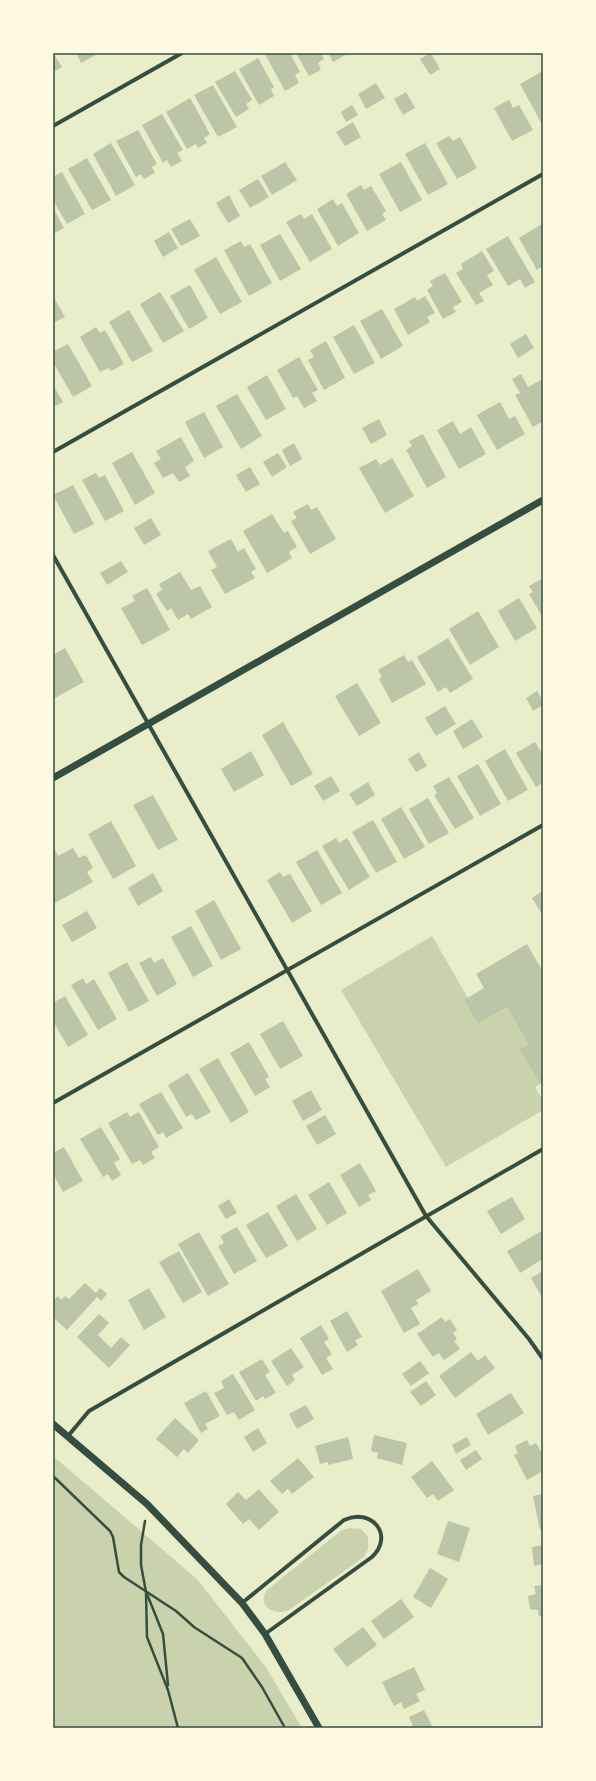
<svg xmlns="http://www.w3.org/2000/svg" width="596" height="1781" viewBox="0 0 596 1781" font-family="'DM Sans',sans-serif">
<rect width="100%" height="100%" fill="#e9edc9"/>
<g fill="#cad2ad">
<path d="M432 936 468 998 464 1000 478 1024 507 1007 528 1044 519 1049 540 1084 535 1087 543 1101V1110L446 1167 341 990Z"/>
<path d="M53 1456 197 1579 265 1666 302 1728H53Z"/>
<path d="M349 1528 361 1529 368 1537V1549L364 1557 289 1610C274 1617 256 1605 267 1590L342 1530Z"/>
</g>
<g fill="#bcc5a7">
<path d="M53 53 62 67 53 72Z"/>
<path d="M76 53H99L81 63Z"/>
<path d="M267 53H290L300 72 295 75 299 83 285 91 265 54Z"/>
<path d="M296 53H321L324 59 318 63 321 70 309 76Z"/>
<path d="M328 53H349L333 62Z"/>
<path d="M431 53 440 69 430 75 420 59Z"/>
<path d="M258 58 274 87 271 89 274 96 259 105 239 69Z"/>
<path d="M235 71 252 100 246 104 249 109 236 117 215 82Z"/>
<path d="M541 72 543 76V126L520 84Z"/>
<path d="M376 83 385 98 366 109 358 94Z"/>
<path d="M213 85 237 127 218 137 194 95Z"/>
<path d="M406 92 415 108 403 115 394 99Z"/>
<path d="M190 98 210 134 204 138 207 143 198 148 196 144 187 149 166 112Z"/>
<path d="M509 100 513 108 519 105 533 130 512 141 494 108Z"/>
<path d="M352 105 358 115 346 122 341 112Z"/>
<path d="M162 114 183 150 177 153 182 161 171 167 167 160 163 163 142 125Z"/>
<path d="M353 122 361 137 345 146 336 132Z"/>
<path d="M138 130 157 164 152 167 155 173 144 179 141 174 136 177 116 141Z"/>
<path d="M449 136 453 141 460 137 477 168 457 179 436 143Z"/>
<path d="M111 143 135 185 116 196 93 154Z"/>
<path d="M425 143 448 184 428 195 405 154Z"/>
<path d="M87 158 111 200 92 210 68 169Z"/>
<path d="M285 162 297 180 272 195 261 176Z"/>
<path d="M401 162 422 200 400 212 379 174Z"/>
<path d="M62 172 85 214 67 224 53 200V177Z"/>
<path d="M258 179 269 197 250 208 239 190Z"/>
<path d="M361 185 364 190 371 186 386 211 382 214 386 220 367 231 346 194Z"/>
<path d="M229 195 240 216 228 223 216 203Z"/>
<path d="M333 199 337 206 342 203 359 233 338 246 317 209Z"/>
<path d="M53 208 64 228 53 234Z"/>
<path d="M301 214 304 219 312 214 332 249 310 262 286 222Z"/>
<path d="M190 219 200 236 181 246 171 229Z"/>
<path d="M542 224 543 266 537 270 519 238Z"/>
<path d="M169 232 178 248 163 257 154 241Z"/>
<path d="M280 234 301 269 280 281 260 245Z"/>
<path d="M508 236 535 282 525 288 520 279 508 286 486 249Z"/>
<path d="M241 241 244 247 250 244 272 283 249 296 224 250Z"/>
<path d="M482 251 494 271 487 275 493 285 479 293 484 301 476 305 456 273 463 269 461 264Z"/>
<path d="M216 257 242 302 220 314 194 270Z"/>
<path d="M445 273 462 302 453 307 456 312 443 319 427 290 433 286 430 281Z"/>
<path d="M190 285 208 318 189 329 170 296Z"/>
<path d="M160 292 184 331 163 343 140 304Z"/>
<path d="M53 296 65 317 53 323Z"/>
<path d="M425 296 435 313 427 317 430 322 408 335 394 309 415 297 417 301Z"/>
<path d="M382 309 403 346 381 359 360 321Z"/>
<path d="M129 310 153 351 132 362 109 322Z"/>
<path d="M354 325 375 363 354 374 333 337Z"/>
<path d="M96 327 100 333 105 330 124 364 111 371 109 368 100 372 80 337Z"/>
<path d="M526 334 534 348 518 358 510 344Z"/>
<path d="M326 341 345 378 324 390 308 360 314 357 310 350Z"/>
<path d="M68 344 92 386 73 397 53 362V352Z"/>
<path d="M299 357 318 390 312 393 317 401 304 408 297 396 293 398 277 370Z"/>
<path d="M521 374 528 387 543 379V421L533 427 515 395 520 393 512 379Z"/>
<path d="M267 375 286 409 266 420 247 387Z"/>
<path d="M53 385 63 402 53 407Z"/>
<path d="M237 394 262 436 241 449 216 406Z"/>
<path d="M500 402 509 419 515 416 525 434 497 450 477 415Z"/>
<path d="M204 412 223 447 204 458 185 422Z"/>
<path d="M379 419 387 435 371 444 362 428Z"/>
<path d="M453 421 460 434 471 427 486 454 459 469 437 430Z"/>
<path d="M423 434 446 477 427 488 406 450 412 446 409 441Z"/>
<path d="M181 437 194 461 185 467 190 476 179 482 173 473 163 478 154 463 161 459 156 451Z"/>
<path d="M294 443 302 459 290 466 282 450Z"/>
<path d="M132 452 155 493 135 505 112 463Z"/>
<path d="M278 453 287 467 272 477 263 462Z"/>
<path d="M392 458 414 496 385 513 359 468 376 459 380 465Z"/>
<path d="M250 467 260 484 246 492 236 475Z"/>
<path d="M96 473 99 478 105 475 124 511 105 521 82 480Z"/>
<path d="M73 485 94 524 74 534 53 495Z"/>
<path d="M308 504 311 510 317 507 336 539 310 554 291 521 297 518 293 512Z"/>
<path d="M272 514 284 533 288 531 297 547 289 552 292 558 267 573 243 531Z"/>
<path d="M151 518 161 535 144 545 134 528Z"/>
<path d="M231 539 238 552 244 548 256 569 251 572 255 578 225 594 211 570 217 567 208 551Z"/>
<path d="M121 561 128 572 107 585 100 573Z"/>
<path d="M180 572 191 590 200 586 212 607 191 619 188 614 178 620 171 608 167 611 156 594 162 590 159 584Z"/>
<path d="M543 578V618L529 594 533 592 529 586Z"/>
<path d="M147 588 170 630 142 645 121 608 135 601 132 596Z"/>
<path d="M519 598 537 628 515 641 498 611Z"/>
<path d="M478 611 499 647 470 665 449 629Z"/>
<path d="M448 638 473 679 450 693 446 687 438 692 417 657Z"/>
<path d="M65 648 84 682 53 699V655Z"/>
<path d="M404 655 408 662 412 660 426 684 392 703 379 679 382 677 378 670Z"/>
<path d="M357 683 381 723 359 736 335 696Z"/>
<path d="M537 691 543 701V705L533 711 526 698Z"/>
<path d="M445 706 456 724 436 736 425 718Z"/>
<path d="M472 719 483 737 463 749 453 731Z"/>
<path d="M283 722 313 774 291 786 262 735Z"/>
<path d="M535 742 543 755V783L536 787 516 753Z"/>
<path d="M505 749 528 790 508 801 485 761Z"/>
<path d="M251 751 264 775 234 792 221 769Z"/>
<path d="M419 752 427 766 416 772 408 759Z"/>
<path d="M478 764 501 804 480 816 457 776Z"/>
<path d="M331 776 340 791 323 801 314 786Z"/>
<path d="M449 777 474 818 455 829 434 795 437 793 433 786Z"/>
<path d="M368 782 375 795 357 806 349 794Z"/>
<path d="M153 795 178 840 158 850 133 805Z"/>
<path d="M428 798 449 833 429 844 409 809Z"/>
<path d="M401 807 425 847 404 859 381 819Z"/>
<path d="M373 820 397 862 376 873 352 832Z"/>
<path d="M111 821 136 866 113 879 88 834Z"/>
<path d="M336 838 339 843 347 838 370 877 349 890 322 846Z"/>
<path d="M73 848 79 858 86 855 93 868 87 872 93 882 55 903 53 900V851L55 850 58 856Z"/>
<path d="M317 850 342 893 321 905 296 862Z"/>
<path d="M280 872 283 877 290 874 312 911 292 923 267 880Z"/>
<path d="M153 873 163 891 138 906 128 888Z"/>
<path d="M543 891V916L532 898Z"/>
<path d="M214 900 241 949 221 960 195 911Z"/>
<path d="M87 911 97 928 72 942 62 925Z"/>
<path d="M191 926 213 966 193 977 171 937Z"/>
<path d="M527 944 543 972V1082L540 1084 519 1049 528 1044 507 1007 478 1024 464 1000 484 988 476 974Z"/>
<path d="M151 957 154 963 163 958 177 984 157 996 139 963Z"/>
<path d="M127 962 149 1001 129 1012 108 973Z"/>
<path d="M83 978 86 984 94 979 117 1019 98 1030 71 985Z"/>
<path d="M65 996 88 1035 68 1047 53 1021V1003Z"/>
<path d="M283 1021 303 1056 280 1069 260 1034Z"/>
<path d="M249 1042 269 1077 265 1079 270 1087 255 1096 230 1053Z"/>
<path d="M218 1058 249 1112 231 1123 199 1069Z"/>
<path d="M188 1073 211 1112 196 1120 192 1114 186 1117 168 1085Z"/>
<path d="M311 1090 322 1110 303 1121 292 1101Z"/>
<path d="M161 1092 183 1128 166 1138 163 1132 158 1135 139 1104Z"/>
<path d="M127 1112 130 1117 139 1112 159 1147 151 1152 155 1158 143 1165 140 1160 132 1164 108 1123Z"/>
<path d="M325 1115 336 1134 317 1145 306 1126Z"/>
<path d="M101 1127 120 1159 114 1163 121 1175 112 1181 108 1174 103 1177 80 1139Z"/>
<path d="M64 1147 83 1181 63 1192 53 1174V1153Z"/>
<path d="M360 1163 376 1191 368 1195 371 1200 359 1207 340 1175Z"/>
<path d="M329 1182 347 1213 327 1225 308 1195Z"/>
<path d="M296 1194 317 1229 297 1241 276 1206Z"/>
<path d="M512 1197 525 1219 501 1234 487 1211Z"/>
<path d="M229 1199 237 1213 226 1219 218 1206Z"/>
<path d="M268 1212 288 1246 266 1258 246 1225Z"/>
<path d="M237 1227 257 1261 234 1274 218 1246 224 1243 220 1236Z"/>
<path d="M543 1230V1259L520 1273 507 1251Z"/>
<path d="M199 1232 229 1284 208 1296 178 1244Z"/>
<path d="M179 1251 202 1292 183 1303 159 1262Z"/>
<path d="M418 1269 431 1291 416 1300 418 1304 411 1308 420 1324 404 1333 381 1291Z"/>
<path d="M543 1271V1299L531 1278Z"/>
<path d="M85 1283 96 1293 100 1288 107 1294 101 1301 97 1297 67 1330 53 1317V1301L58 1296 61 1300 65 1296 69 1299Z"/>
<path d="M149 1288 166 1317 144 1330 128 1300Z"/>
<path d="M347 1311 362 1337 355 1340 358 1345 347 1352 330 1321Z"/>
<path d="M99 1314 109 1323 98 1335 111 1348 121 1337 130 1345 109 1368 77 1337Z"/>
<path d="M442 1317 445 1322 450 1319 457 1330 453 1333 457 1339 454 1341 460 1349 444 1360 439 1353 433 1357 417 1334Z"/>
<path d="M321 1325 329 1339 324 1342 332 1354 326 1358 333 1369 322 1375 300 1338Z"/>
<path d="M291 1348 304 1367 292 1375 295 1380 287 1386 271 1361Z"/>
<path d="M471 1352 478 1361 485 1355 495 1368 455 1398 439 1376Z"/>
<path d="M262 1359 270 1372 265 1375 276 1393 265 1399 263 1396 256 1401 239 1372Z"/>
<path d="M420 1361 429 1373 411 1386 402 1374Z"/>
<path d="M233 1374 255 1410 239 1420 234 1412 227 1415 214 1393 224 1388 221 1381Z"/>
<path d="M426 1381 436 1395 421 1406 410 1392Z"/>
<path d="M206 1391 220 1416 205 1424 208 1429 201 1433 184 1403Z"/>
<path d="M511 1393 524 1413 488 1435 476 1414Z"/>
<path d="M306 1405 314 1419 297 1429 289 1414Z"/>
<path d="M175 1418 199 1440 188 1453 184 1449 177 1457 156 1439Z"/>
<path d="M258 1428 267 1443 253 1452 244 1437Z"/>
<path d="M374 1435 407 1443 402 1465 377 1458 378 1453 371 1451Z"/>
<path d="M348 1437 353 1459 328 1465V1462L320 1464 315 1446Z"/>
<path d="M467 1437 471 1445 456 1454 452 1445Z"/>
<path d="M527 1440 530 1446 536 1443 543 1455V1471L527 1480 514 1455 518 1453 515 1446Z"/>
<path d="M476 1450 482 1459 466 1470 460 1460Z"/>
<path d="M298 1458 314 1477 292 1494 288 1489 282 1494 270 1481Z"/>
<path d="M432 1461 454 1490 438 1501 433 1494 427 1498 411 1477Z"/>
<path d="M259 1489 279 1512 259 1530 249 1519 243 1524 226 1504 238 1492 246 1500Z"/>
<path d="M543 1494V1530H540L533 1496Z"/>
<path d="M448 1521 470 1528 459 1562 437 1554Z"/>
<path d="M543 1545V1564L534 1566 532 1547Z"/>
<path d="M430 1568 448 1579 431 1608 413 1597Z"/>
<path d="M543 1585V1616H539L538 1610 530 1609 528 1596 536 1594 534 1586Z"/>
<path d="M401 1599 414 1617 384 1639 371 1621Z"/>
<path d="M363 1627 377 1645 347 1667 333 1649Z"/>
<path d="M414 1667 425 1690 416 1694 420 1701 404 1709 401 1702 394 1706 382 1682Z"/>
<path d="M424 1710 433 1728H409L413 1726 409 1717Z"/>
</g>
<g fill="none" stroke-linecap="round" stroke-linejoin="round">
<g stroke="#344e41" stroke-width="2.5">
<path d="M53 1476 110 1531 113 1537 119 1572 124 1577 176 1611 194 1627 242 1658 262 1687 285 1728"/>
<path d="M145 1521 141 1545V1565L146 1592 147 1637 168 1690 178 1728"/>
<path d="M147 1594 163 1634 168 1685"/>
</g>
<g stroke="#344e41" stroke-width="4">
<path d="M53 126 182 53"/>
<path d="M53 452 543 174"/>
<path d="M53 555 426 1216 529 1339 543 1359"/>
<path d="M53 1103 543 825"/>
<path d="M68 1436 89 1411 543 1149"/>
<path d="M242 1603 344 1520C371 1507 395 1535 372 1557L265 1634"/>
</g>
<g stroke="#344e41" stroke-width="7">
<path d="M53 778 543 500"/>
<path d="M53 1424 147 1504 242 1603 265 1634 319 1728"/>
</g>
</g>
<rect width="596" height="1781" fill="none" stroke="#fefae0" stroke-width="108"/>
<rect x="54" y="54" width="488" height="1673" fill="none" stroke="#344e41" stroke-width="1.5"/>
</svg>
